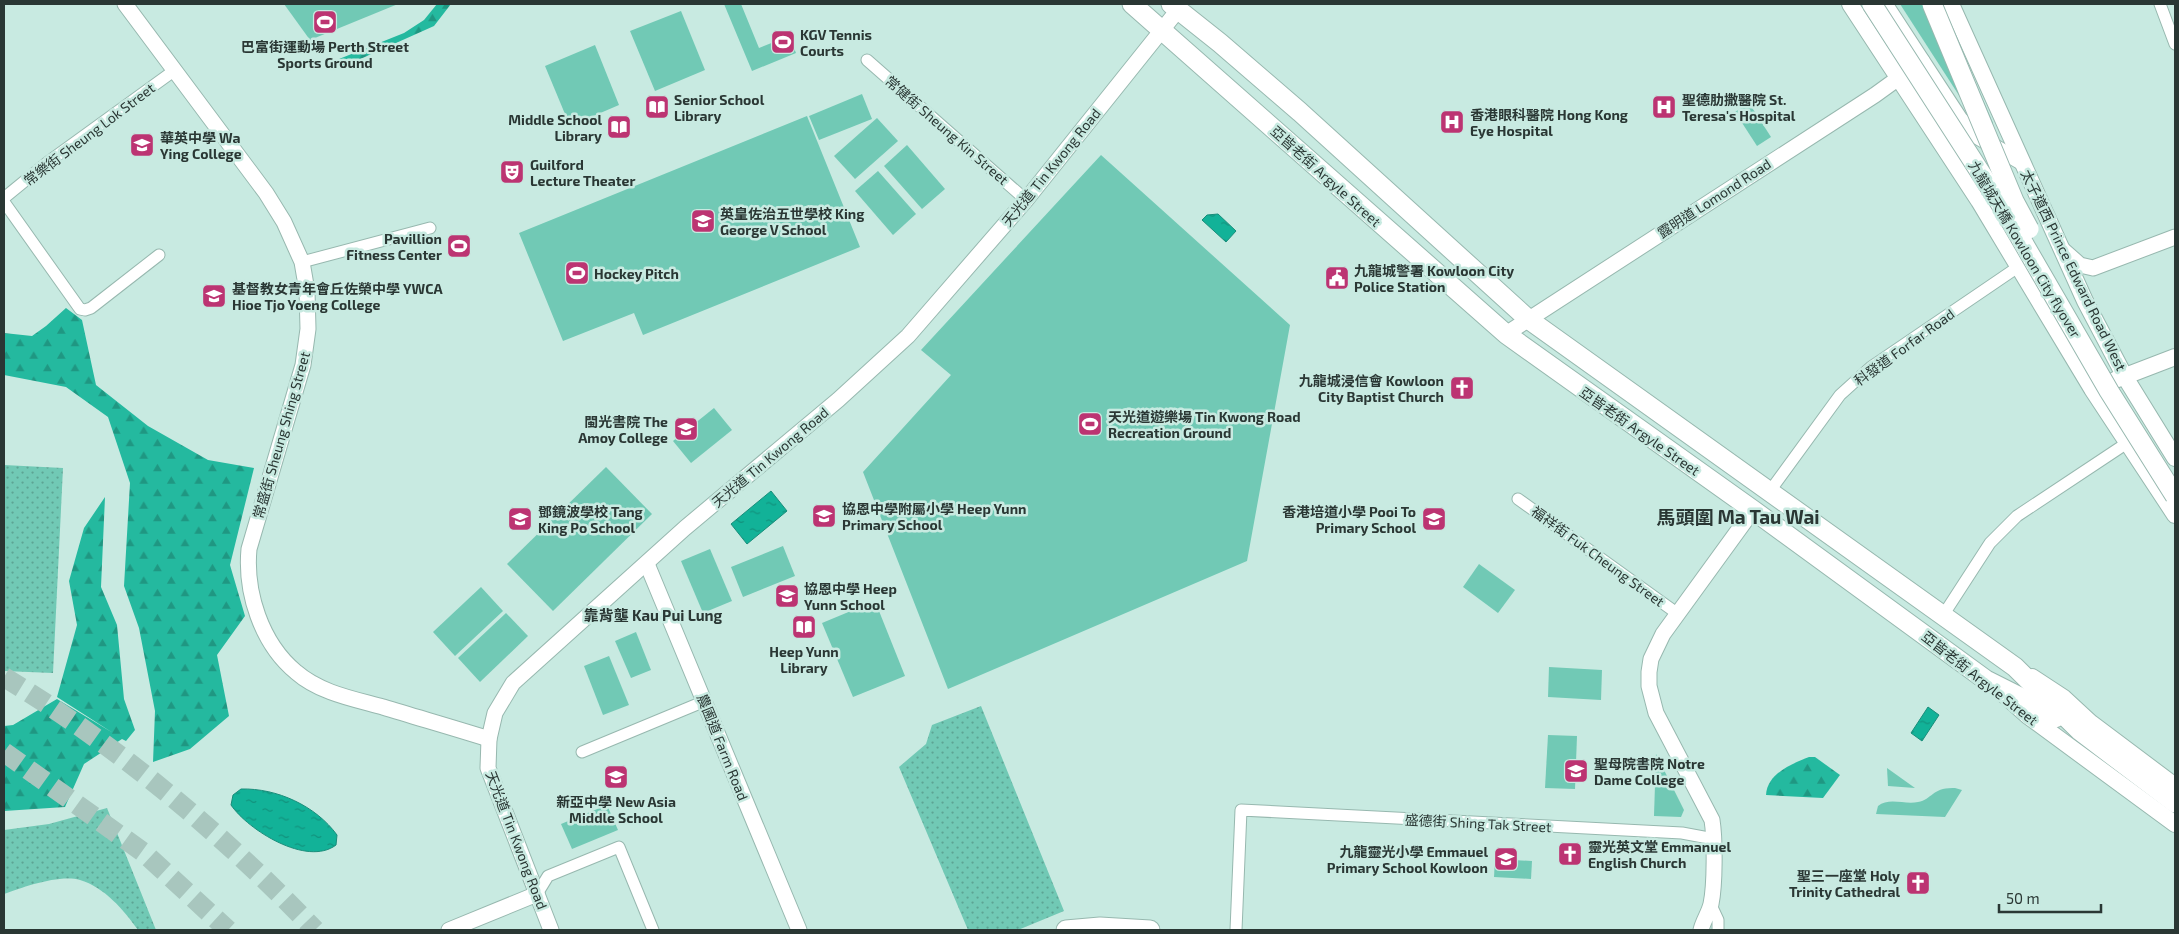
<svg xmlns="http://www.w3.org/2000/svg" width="2179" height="934" viewBox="0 0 2179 934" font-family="'Exo 2','Noto Sans TC',sans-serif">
<defs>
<pattern id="forest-firs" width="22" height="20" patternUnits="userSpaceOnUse" patternTransform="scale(1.25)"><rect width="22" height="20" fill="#24b99f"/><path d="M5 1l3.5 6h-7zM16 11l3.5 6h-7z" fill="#1f9782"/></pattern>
<pattern id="park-dots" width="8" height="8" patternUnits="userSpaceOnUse" patternTransform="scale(1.25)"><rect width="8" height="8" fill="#71c9b5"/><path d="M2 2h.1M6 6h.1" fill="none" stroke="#5da494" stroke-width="1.8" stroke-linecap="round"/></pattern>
<pattern id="water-ripples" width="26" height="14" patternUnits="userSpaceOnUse" patternTransform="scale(1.25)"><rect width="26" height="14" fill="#12b298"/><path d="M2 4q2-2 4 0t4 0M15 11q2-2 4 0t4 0" fill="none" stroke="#11927d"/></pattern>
</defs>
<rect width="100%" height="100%" fill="#c8eae1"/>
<g fill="#71c9b5">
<path d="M284 4H398L310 40Z"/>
<path d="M724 4H741L759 48 789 36 796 53 752 71Z"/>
<path d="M1900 4H1941L1993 123 1992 125 1968 107 1960 97Z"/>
<path d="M681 11 705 70 655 91 630 31Z"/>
<path d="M595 45 619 105 570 126 545 66Z"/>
<path d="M862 94 872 119 819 140 809 116Z"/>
<path d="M1749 103 1771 137 1757 146 1735 112Z"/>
<path d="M807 116 860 247 643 335 634 313 563 341 519 233Z"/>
<path d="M877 118 898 141 855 179 834 156Z"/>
<path d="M907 145 945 189 922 209 884 166Z"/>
<path d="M1101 155 1290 325 1247 561 948 689 863 472 951 375 921 350Z"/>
<path d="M878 171 916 214 893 235 855 191Z"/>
<path d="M714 408 732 430 691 463 673 441Z"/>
<path d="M606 467 652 514 553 611 507 564Z"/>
<path d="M783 546 795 576 743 597 731 567Z"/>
<path d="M710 549 732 601 703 613 681 561Z"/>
<path d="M1479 564 1515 590 1498 613 1463 587Z"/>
<path d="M481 587 503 611 455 656 433 632Z"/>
<path d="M875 601 905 676 853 697 822 623Z"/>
<path d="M506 613 528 636 480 682 458 658Z"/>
<path d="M636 632 651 670 631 678 615 641Z"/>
<path d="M609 656 629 705 603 715 584 666Z"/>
<path d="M1549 667 1602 670 1601 700 1548 697Z"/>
<path d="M1548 735 1577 736 1575 789 1545 788Z"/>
<path d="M1656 754 1684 810 1681 817 1654 816Z"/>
<path d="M1887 768 1915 788 1888 786Z"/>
<path d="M1955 788 1962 790 1945 817 1876 814 1878 806C1889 797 1905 805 1918 802 1933 799 1932 787 1955 788Z"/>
<path d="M607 805 618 830 572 849 561 824Z"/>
<path d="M1495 859 1532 861 1531 879 1494 877Z"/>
</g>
<g fill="url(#forest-firs)">
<path d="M437 4H451L434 26 338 69 324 65 404 33 424 20Z"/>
<path d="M66 308 82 320 96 385 148 426 208 460 254 468 230 565 245 616 217 655 229 716 190 749 153 762 155 711 139 628 124 586 130 483 108 417 66 387 4 375V333L32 336 46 326Z"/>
<path d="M105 497 101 587 117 625 124 699 135 730 126 741 122 739 84 764 65 807 4 811V726L13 725 57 699 113 733 57 697 77 625 69 581 84 528Z"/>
<path d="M1809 757H1815L1840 775 1823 798 1766 795C1767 774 1791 764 1809 757Z"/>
</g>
<g fill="url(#park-dots)">
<path d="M4 465 63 468 53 673 4 671Z"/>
<path d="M981 706 1064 911 1018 930H968L899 767 926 744 932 725Z"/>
<path d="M107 808 156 930H138C124 910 104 887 80 880 60 874 23 887 4 894V830L49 824Z"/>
</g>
<g fill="url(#water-ripples)" stroke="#198d7a">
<path d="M1218 214 1236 231 1226 242 1202 220 1207 215Z"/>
<path d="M771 491 787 511 747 544 731 524Z"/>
<path d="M1928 707 1939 715 1922 741 1911 733Z"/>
<path d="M241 789C277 788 316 806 337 835L336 845C307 867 248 830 231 805L233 795Z"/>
</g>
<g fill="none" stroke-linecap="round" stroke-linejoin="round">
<g stroke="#a8c6be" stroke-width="20" stroke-dasharray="20 10" stroke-linecap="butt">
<path d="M4 677C118 746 223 834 315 930"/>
<path d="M4 752 143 852 228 930"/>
</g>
<defs>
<g id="minor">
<path d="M2160 4 2175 44"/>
<path d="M867 60 1026 200"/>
<path d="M4 198 48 162 175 70"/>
<path d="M4 202 80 309 85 310 91 308 159 255"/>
<path d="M302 262 430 228"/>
<path d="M1770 491 1840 395 1871 367 2018 267"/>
<path d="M1518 499 1678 614"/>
<path d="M1942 617 1990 543 2017 516 2127 443"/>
<path d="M582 752 705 701"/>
<path d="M537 894 548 876 619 847 653 930"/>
<path d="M1711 905 1718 920V930"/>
<path d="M1236 930 1241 810 1682 833 1714 839"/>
</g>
<g id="tertiary">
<path d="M125 4 266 193 284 222 302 262 307 291 308 329 303 365 249 549C245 592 261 643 296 672 320 693 354 699 383 707 419 718 454 728 489 739"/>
<path d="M1885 4 1960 119 1978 137 2021 162"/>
<path d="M2062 249 2080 265 2093 268 2175 237"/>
<path d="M1506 334 1875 95 1922 61"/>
<path d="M647 564 799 930"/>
<path d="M449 930 537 894"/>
<path d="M551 930 488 768 489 739 495 713 513 683 685 528 838 400 908 336 1026 200 1178 10"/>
<path d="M1701 930C1703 921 1709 913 1711 904 1715 885 1715 839 1712 820L1656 713 1649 686V672L1651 659 1663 634 1753 510"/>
</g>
<g id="secondary">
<path d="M1850 4 1979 201 2092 389 2175 515"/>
<path d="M1951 4 2085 301 2125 377 2175 458"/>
<path d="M2115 380 2175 357"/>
<path d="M2032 677 2064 698 2091 723 2175 786"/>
<path d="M2000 691 2028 716 2175 824"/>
</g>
<g id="primary">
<path d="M1132 4 1506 334 1753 510 1986 680 2034 704 2055 718"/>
<path d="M1171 4 1220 43 1300 112 1528 319 2015 667 2080 731 2175 803"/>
<path d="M1066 930 1100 927 1150 930"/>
</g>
</defs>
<use href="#minor" stroke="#97b8af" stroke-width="13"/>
<use href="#tertiary" stroke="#97b8af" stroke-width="17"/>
<use href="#secondary" stroke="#97b8af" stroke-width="18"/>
<use href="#primary" stroke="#97b8af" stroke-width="21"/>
<use href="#minor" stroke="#fff" stroke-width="11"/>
<use href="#tertiary" stroke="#fff" stroke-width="15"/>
<use href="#secondary" stroke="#fff" stroke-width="16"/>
<use href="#primary" stroke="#fff" stroke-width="19"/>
<defs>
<g id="primary-bridge">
<path d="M1872 4 2002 206 2109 391 2175 496"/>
<path d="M1932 4 2014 201 2029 229"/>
</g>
</defs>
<use href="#primary-bridge" stroke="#97b8af" stroke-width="21" stroke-linecap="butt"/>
<use href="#primary-bridge" stroke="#fff" stroke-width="19"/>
</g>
<defs>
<symbol id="stadium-square" viewBox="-11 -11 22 22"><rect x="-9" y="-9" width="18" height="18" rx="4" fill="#bc3472" stroke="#c8eae1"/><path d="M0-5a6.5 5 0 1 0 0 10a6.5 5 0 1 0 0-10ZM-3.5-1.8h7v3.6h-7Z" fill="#fff"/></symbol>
<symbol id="library-square" viewBox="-11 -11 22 22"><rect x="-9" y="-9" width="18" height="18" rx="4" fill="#bc3472" stroke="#c8eae1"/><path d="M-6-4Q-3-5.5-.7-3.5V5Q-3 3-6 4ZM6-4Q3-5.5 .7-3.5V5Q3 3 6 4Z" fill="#fff"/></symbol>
<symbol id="hospital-square" viewBox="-11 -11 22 22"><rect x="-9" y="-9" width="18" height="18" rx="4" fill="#bc3472" stroke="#c8eae1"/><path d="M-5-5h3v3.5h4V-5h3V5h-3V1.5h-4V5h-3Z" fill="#fff"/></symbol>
<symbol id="school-square" viewBox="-11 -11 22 22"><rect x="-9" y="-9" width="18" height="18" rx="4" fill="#bc3472" stroke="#c8eae1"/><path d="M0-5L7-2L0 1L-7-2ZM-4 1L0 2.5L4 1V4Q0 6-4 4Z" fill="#fff"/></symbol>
<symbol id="theatre-square" viewBox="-11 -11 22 22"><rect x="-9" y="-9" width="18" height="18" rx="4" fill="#bc3472" stroke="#c8eae1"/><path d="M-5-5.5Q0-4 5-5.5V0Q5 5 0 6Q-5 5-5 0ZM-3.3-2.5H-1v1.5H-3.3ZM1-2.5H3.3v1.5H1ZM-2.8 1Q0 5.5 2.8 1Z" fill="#fff"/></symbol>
<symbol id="civic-square" viewBox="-11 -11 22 22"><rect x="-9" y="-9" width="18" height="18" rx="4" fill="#bc3472" stroke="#c8eae1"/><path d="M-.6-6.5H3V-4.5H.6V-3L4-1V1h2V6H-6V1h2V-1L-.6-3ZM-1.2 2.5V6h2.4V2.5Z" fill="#fff"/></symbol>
<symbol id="church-square" viewBox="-11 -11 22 22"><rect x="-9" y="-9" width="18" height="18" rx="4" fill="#bc3472" stroke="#c8eae1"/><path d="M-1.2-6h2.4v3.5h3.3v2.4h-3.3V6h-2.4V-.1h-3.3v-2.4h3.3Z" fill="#fff"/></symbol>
</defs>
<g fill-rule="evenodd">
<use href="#stadium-square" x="311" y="8" width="28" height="28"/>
<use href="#stadium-square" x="769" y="28" width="28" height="28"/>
<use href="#library-square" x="643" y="93" width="28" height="28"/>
<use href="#hospital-square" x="1650" y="93" width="28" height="28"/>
<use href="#hospital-square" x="1438" y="108" width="28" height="28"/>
<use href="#library-square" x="605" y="113" width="28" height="28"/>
<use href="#school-square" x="128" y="131" width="28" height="28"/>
<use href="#theatre-square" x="498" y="158" width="28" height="28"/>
<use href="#school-square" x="689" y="207" width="28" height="28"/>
<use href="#stadium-square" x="445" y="232" width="28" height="28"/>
<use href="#stadium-square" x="563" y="259" width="28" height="28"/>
<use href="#civic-square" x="1323" y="264" width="28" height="28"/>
<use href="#school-square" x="200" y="282" width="28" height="28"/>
<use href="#church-square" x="1448" y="374" width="28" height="28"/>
<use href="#stadium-square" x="1076" y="410" width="28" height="28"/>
<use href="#school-square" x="672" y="415" width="28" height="28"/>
<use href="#school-square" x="810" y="502" width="28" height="28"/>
<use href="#school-square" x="506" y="505" width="28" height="28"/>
<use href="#school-square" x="1420" y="505" width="28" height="28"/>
<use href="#school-square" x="773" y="582" width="28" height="28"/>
<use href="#library-square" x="790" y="613" width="28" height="28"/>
<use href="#school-square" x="1562" y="757" width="28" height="28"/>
<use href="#school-square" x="602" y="763" width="28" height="28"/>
<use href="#church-square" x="1556" y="840" width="28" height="28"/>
<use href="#school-square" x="1492" y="845" width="28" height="28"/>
<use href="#church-square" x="1904" y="869" width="28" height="28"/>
</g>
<g text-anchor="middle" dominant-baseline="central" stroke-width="5" stroke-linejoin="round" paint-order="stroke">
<g font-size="14" font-weight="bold" fill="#2a3734" stroke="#c8eae1" text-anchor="start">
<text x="800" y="34">KGV Tennis<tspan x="800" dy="16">Courts</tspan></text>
<text x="325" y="46" text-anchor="middle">巴富街運動場 Perth Street<tspan x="325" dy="16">Sports Ground</tspan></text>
<text x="674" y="99">Senior School<tspan x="674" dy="16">Library</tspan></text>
<text x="1682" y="99">聖德肋撒醫院 St.<tspan x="1682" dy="16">Teresa's Hospital</tspan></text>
<text x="1470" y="114">香港眼科醫院 Hong Kong<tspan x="1470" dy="16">Eye Hospital</tspan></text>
<text x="602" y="119" text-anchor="end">Middle School<tspan x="602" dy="16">Library</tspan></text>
<text x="160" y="137">華英中學 Wa<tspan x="160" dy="16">Ying College</tspan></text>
<text x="530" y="164">Guilford<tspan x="530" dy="16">Lecture Theater</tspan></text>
<text x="720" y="213">英皇佐治五世學校 King<tspan x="720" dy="16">George V School</tspan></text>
<text x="442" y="238" text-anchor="end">Pavillion<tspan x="442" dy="16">Fitness Center</tspan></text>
<text x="1354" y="270">九龍城警署 Kowloon City<tspan x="1354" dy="16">Police Station</tspan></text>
<text x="594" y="273">Hockey Pitch</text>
<text x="232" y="288">基督教女青年會丘佐榮中學 YWCA<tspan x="232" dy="16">Hioe Tjo Yoeng College</tspan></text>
<text x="1444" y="380" text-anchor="end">九龍城浸信會 Kowloon<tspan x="1444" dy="16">City Baptist Church</tspan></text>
<text x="1108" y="416">天光道遊樂場 Tin Kwong Road<tspan x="1108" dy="16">Recreation Ground</tspan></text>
<text x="668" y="421" text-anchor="end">閩光書院 The<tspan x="668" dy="16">Amoy College</tspan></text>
<text x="842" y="508">協恩中學附屬小學 Heep Yunn<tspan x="842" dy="16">Primary School</tspan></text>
<text x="538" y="511">鄧鏡波學校 Tang<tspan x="538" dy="16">King Po School</tspan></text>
<text x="1416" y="511" text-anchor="end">香港培道小學 Pooi To<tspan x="1416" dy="16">Primary School</tspan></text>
<text x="804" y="588">協恩中學 Heep<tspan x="804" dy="16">Yunn School</tspan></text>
<text x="804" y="651" text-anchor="middle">Heep Yunn<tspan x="804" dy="16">Library</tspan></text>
<text x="1594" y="763">聖母院書院 Notre<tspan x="1594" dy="16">Dame College</tspan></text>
<text x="616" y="801" text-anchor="middle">新亞中學 New Asia<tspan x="616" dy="16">Middle School</tspan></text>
<text x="1588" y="846">靈光英文堂 Emmanuel<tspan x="1588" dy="16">English Church</tspan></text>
<text x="1488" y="851" text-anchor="end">九龍靈光小學 Emmauel<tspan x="1488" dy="16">Primary School Kowloon</tspan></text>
<text x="1900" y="875" text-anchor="end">聖三一座堂 Holy<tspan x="1900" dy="16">Trinity Cathedral</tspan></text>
</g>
<g font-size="14" fill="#2a3734" stroke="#c8eae1">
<text transform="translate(947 130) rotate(41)">常健街 Sheung Kin Street</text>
<text transform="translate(89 134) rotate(-37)">常樂街 Sheung Lok Street</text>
<text transform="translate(1051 167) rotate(-51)">天光道 Tin Kwong Road</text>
<text transform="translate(1326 176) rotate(42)">亞皆老街 Argyle Street</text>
<text transform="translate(1714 198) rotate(-33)">露明道 Lomond Road</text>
<text transform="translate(2025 249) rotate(59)">九龍城天橋 Kowloon City flyover</text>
<text transform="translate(2074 270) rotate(64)">太子道西 Prince Edward Road West</text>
<text transform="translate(1904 347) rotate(-36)">科發道 Forfar Road</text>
<text transform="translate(1640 431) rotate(35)">亞皆老街 Argyle Street</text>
<text transform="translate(281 435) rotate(-74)">常盛街 Sheung Shing Street</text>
<text transform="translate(770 457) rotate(-40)">天光道 Tin Kwong Road</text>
<text transform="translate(1598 556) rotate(36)">福祥街 Fuk Cheung Street</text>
<text transform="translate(1980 678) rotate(38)">亞皆老街 Argyle Street</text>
<text transform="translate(723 747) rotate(68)">農圃道 Farm Road</text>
<text transform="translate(1478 823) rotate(3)">盛德街 Shing Tak Street</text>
<text transform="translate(517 840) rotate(69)">天光道 Tin Kwong Road</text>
</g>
<g font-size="15" font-weight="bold" fill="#2a3734" stroke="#c8eae1">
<text x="653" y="615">靠背壟 Kau Pui Lung</text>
</g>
<g font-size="19" font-weight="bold" fill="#2a3734" stroke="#c8eae1">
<text x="1738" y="516">馬頭圍 Ma Tau Wai</text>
</g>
</g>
<rect width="2179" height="934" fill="none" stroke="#2a3734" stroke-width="10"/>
<path d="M1999 904v8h102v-8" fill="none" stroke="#2a3734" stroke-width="2.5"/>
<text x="2006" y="904" font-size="15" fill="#2a3734" stroke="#c8eae1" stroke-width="4" paint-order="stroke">50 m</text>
</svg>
